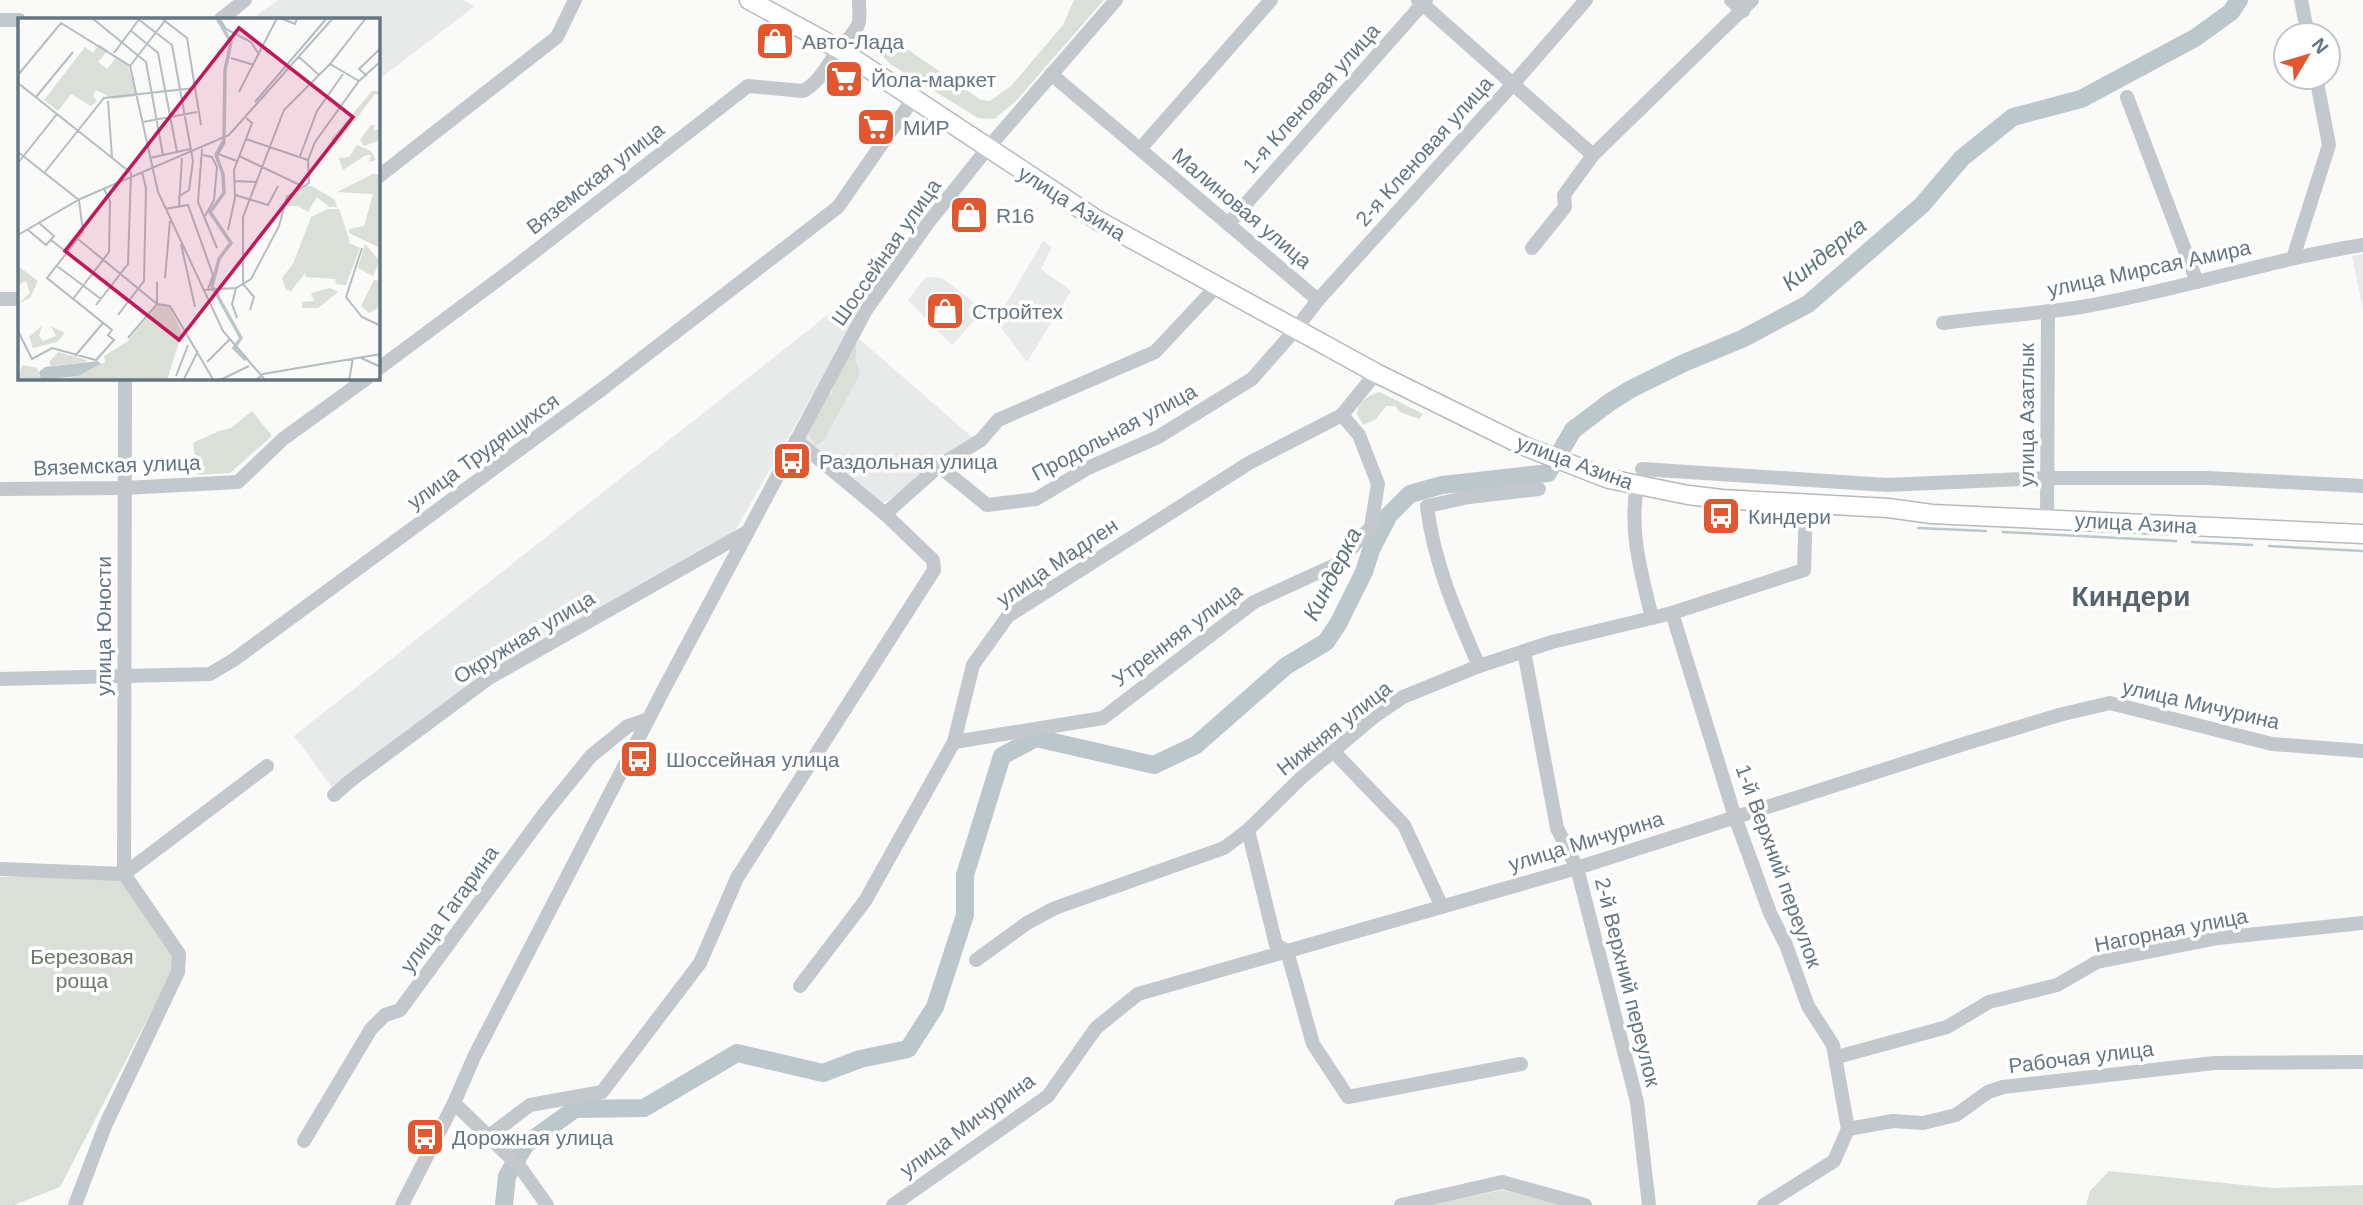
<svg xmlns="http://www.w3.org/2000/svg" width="2363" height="1205" viewBox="0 0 2363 1205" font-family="Helvetica,sans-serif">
<rect width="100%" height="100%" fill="#fafaf8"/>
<g fill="#e8e9e9">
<path d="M278 0H463L475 6 378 80V19H251Z"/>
<path d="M1043 241 1052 247 1041 269 1071 291 1027 362 996 321Z"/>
<path d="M2363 254V310L2352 256Z"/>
<path d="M926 277 942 278 984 310 952 345 908 300Z"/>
<path d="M844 302 856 318 735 531 480 677 332 787 294 736Z"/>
<path d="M857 337 980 444 880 505 802 438Z"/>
</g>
<g fill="#dadfd7">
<path d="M1074 0H1104L1015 102 994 119 978 118 890 64 874 47 876 39 886 37 894 40 981 100 990 101 1011 86 1063 25Z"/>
<path d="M856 342V361L860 374 824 440 815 446 805 428 825 396 832 394 833 382Z"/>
<path d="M1380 392 1423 414 1419 419 1400 412 1395 406H1386L1376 419 1363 425 1357 414C1358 402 1368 395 1380 392Z"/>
<path d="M252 411 272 436 230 473 198 475 193 443 219 431 231 428Z"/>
<path d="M0 877H119L177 962 60 1187 14 1205H0Z"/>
<path d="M2109 1171 2272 1188 2363 1185V1205H2086L2090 1191Z"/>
<path d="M1501 1190 1563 1205H1432Z"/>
</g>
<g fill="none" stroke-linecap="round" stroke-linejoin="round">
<g stroke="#bbc7cb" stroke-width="2.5">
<path d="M1918 528 1986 531"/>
<path d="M2003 532 2176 541"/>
<path d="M2192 542 2252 545"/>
<path d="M2269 546 2363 551"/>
</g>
<path stroke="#bbc7cb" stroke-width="18" d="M504 1205 507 1176 526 1144 575 1109 644 1108 737 1053 823 1073 860 1059 908 1049 935 1007 965 915V875L1002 756 1036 738 1154 765 1196 745 1286 666 1326 642 1338 624 1364 572 1371 550 1389 515 1410 494 1442 485 1548 473 1573 430 1610 402 1631 389 1686 362 1742 339 1808 304 1922 205 1962 158 2013 117 2081 99 2195 38 2231 12 2239 0"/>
<defs>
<path id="major" d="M749 0 839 49 1099 221 1376 373 1524 446 1609 479 1688 495 1722 499 1888 508 1932 514 2363 534"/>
</defs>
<use href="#major" stroke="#b5babe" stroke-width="21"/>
<g stroke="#c3c8cc" stroke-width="14">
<path d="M1418 0 1593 155"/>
<path d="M1731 0 1743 11"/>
<path d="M2301 0 2308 35"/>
<path d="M221 19 245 0"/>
<path d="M0 20H19"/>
<path d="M1051 74 1318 300"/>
<path d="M2127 97 2197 282"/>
<path d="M1140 149 1271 0"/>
<path d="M378 177 557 37 575 0"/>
<path d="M1228 224 1426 0"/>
<path d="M1532 248 1565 207 1564 195 1593 155 1752 0"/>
<path d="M2293 258 2329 145 2316 77"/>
<path d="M0 299H19"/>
<path d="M1943 323C1989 317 2035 314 2081 307 2176 291 2268 260 2363 245"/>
<path d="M378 369 511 270 748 86 803 91C820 82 828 64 839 49 845 40 856 34 859 22 860 16 859 7 859 0"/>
<path d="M939 466 987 505 1036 499 1088 468 1158 437 1252 379 1295 330 1318 300 1513 84 1586 0"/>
<path d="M1642 469 1887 485 2047 478H2208L2363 486"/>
<path d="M1637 485C1629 533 1641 572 1652 618"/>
<path d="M0 489 124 488 238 482 283 439 367 378"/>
<path d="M885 514 939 466 981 440 998 420 1155 352 1216 287"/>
<path d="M2047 520 2048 311"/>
<path d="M1672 613 1735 817 1770 913 1786 945 1808 1006 1833 1045 1848 1129"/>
<path d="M1524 651 1557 828 1577 868 1637 1102 1649 1205"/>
<path d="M1479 666C1456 613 1434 564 1427 506L1469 497 1539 489"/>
<path d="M0 679 210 674 235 659 602 389 838 207 913 99"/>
<path d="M954 742 1103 718 1254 602 1337 564 1371 527 1378 484 1359 435 1342 415"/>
<path d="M1333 751 1404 825 1442 907"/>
<path d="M334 795 350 781 489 678 745 533"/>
<path d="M1248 830 1276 945 1287 951 1313 1044 1348 1097 1521 1064"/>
<path d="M0 869 124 874 267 766"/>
<path d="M124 874 125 378"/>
<path d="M976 960 1027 923 1055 908 1224 848 1248 830 1301 778 1375 716 1403 697 1479 666 1552 642 1672 613 1804 570 1806 503"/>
<path d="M800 986 865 901 954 742 973 665 1008 616 1249 463 1342 415 1376 373"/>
<path d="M1837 1057 1947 1027 1989 1002 2057 985 2097 962 2218 938 2363 923"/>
<path d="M454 1103 520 1167 547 1205"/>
<path d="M489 1136 530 1105 602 1092 700 963 737 878 934 570 933 560 885 514 796 440"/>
<path d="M304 1141 371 1029 385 1015 400 1010 544 814 591 756 628 726 648 719"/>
<path d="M75 1205 105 1126 178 972 179 954 124 874"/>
<path d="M402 1205 454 1103 474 1057 665 687 866 310 928 223 987 149 1116 0"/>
<path d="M893 1205 1048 1096 1096 1028 1138 994 1577 868 1967 743 2059 715 2110 703 2272 744 2363 751"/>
<path d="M1401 1205 1502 1182 1585 1205"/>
<path d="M1764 1205 1834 1161 1848 1129 1893 1121 1923 1123 1956 1115 1988 1092 2003 1087 2214 1063 2363 1062"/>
</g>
<use href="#major" stroke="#fff" stroke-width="18"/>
</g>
<defs>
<symbol id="shop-square" viewBox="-11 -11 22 22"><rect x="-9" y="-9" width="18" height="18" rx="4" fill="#e4572e" stroke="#fff"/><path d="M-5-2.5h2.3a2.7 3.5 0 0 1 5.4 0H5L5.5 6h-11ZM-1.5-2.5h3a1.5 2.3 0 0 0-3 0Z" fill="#fff"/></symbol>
<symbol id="supermarket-square" viewBox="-11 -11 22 22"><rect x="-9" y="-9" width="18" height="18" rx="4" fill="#e4572e" stroke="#fff"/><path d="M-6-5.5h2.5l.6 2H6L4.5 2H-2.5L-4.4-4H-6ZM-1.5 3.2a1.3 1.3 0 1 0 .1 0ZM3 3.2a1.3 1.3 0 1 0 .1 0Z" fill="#fff"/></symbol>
<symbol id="bus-square" viewBox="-11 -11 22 22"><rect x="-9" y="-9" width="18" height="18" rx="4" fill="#e4572e" stroke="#fff"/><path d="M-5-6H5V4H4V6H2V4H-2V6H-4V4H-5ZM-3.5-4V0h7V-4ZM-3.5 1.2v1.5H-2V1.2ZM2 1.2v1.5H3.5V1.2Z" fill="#fff"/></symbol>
</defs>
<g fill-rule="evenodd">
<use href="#shop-square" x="753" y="19" width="44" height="44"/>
<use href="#supermarket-square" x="822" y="57" width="44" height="44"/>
<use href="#supermarket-square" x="854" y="105" width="44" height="44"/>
<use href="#shop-square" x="947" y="193" width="44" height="44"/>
<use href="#shop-square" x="923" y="289" width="44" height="44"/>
<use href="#bus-square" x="770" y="439" width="44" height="44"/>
<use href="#bus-square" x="1699" y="494" width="44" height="44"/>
<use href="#bus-square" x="617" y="737" width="44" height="44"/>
<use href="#bus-square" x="403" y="1115" width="44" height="44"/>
</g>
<g text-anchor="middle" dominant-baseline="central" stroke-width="7" stroke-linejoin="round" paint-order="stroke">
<g font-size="21" fill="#657683" stroke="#fff" text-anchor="start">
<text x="802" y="41">Авто-Лада</text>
<text x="871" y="79">Йола-маркет</text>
<text x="903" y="127">МИР</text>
<text x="996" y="215">R16</text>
<text x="972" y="311">Стройтех</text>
<text x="819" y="461">Раздольная улица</text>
<text x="1748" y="516">Киндери</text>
<text x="666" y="759">Шоссейная улица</text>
<text x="452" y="1137">Дорожная улица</text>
</g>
<g font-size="21" fill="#657683" stroke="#fff">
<text transform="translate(1311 98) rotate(-48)">1-я Кленовая улица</text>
<text transform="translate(1424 151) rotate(-48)">2-я Кленовая улица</text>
<text transform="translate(595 178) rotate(-38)">Вяземская улица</text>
<text transform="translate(1072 203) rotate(32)">улица Азина</text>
<text transform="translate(1242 208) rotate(40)">Малиновая улица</text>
<text transform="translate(886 252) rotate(-55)">Шоссейная улица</text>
<text transform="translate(2149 268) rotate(-12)">улица Мирсая Амира</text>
<text transform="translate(2026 415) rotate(-90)">улица Азатлык</text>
<text transform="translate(1114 432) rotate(-28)">Продольная улица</text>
<text transform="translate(483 451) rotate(-36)">улица Трудящихся</text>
<text transform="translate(1575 462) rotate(20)">улица Азина</text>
<text transform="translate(117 465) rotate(-2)">Вяземская улица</text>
<text transform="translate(2136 523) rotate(3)">улица Азина</text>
<text transform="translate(1057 562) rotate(-34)">улица Мадлен</text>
<text transform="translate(103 626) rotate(-90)">улица Юности</text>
<text transform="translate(1177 635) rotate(-37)">Утренняя улица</text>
<text transform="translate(524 637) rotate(-31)">Окружная улица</text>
<text transform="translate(2201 704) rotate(13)">улица Мичурина</text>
<text transform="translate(1334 728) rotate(-38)">Нижняя улица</text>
<text transform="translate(1586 841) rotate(-17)">улица Мичурина</text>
<text transform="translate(1779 866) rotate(70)">1-й Верхний переулок</text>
<text transform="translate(449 909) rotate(-54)">улица Гагарина</text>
<text transform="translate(2171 930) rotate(-11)">Нагорная улица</text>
<text transform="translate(1628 982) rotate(76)">2-й Верхний переулок</text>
<text transform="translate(2081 1057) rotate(-7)">Рабочая улица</text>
<text transform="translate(967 1125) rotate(-36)">улица Мичурина</text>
</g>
<g font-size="21" fill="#687a64" stroke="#fff">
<text x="82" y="956">Березовая<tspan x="82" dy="24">роща</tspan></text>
</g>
<g font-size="23" font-style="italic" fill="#60757c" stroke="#fff">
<text transform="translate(1824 254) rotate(-39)">Киндерка</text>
<text transform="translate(1332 574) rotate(-63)">Киндерка</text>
</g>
<g font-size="28" font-weight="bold" fill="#57646e" stroke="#fff">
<text x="2131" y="596">Киндери</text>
</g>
</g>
<g transform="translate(18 18)">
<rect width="362" height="362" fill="#fafaf8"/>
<path d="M81 26 90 32 80 44 89 51 98 40 110 48 119 78 96 81 78 72 75 78 79 83 73 88 53 76 40 93 26 82 67 29 75 35ZM354 73H362V77L357 76 320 125 315 126 313 121ZM353 107H357L355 113 362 111V122L346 128 342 122ZM339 127 353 133 358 142 351 144 353 137H348L325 152 321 140 331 139ZM355 156H362V230L331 215V211L346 208 355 176 319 174ZM285 168H294L317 182 319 189H311L299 179 290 194 280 188H266ZM310 191H321L332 224H329L342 230 328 267 318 266 317 261 288 259 287 255 273 273 268 272 264 260 275 246 293 199ZM347 226 362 243 355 258 340 250ZM0 248 20 263 12 280 1 285 12 275 8 263 0 267ZM356 262 362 263V289L351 295 343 288ZM312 270 320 274 300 290H284V284L296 283 293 275ZM139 287H151L164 315 149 362 34 363 60 358 87 344 86 338 110 323ZM24 308 21 318 25 323 38 318 33 308 47 315 39 324 15 330 11 319ZM40 334 69 342 68 344 33 348 31 344ZM4 347 19 350 23 362H0Z" fill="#dadfd7"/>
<path d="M80 343 83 346 60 358 23 362 21 354 27 349Z" fill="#bbc7cb"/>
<path fill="none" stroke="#bbc7cb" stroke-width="3.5" d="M199 0 213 24 207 52 206 122 198 137 205 156 206 175 192 194 213 225 201 241 194 268 223 320 216 330 228 342"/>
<path fill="none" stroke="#b5bdc2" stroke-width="2" d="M74 0 128 44 145 137M143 0 169 20 183 107M201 0 208 11 233 24 240 35M262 0 277 6 279 0M120 1 154 27 156 38 175 143 171 172 160 179M112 12 140 35 159 134M96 35 122 0M281 39 301 57M213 40 236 47M312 46 341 63M112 48 149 0M0 57 43 5 112 48 140 174 205 313 248 363M349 58 341 51 363 30M0 65 113 155 110 246 78 287M221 74 259 0M18 79 55 34M90 83 94 139M237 84 309 0M125 104 179 94M228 121 290 142M207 124 200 136 219 143M184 131 180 184 199 230M0 134 61 182 65 214 29 260 94 312 90 317 96 322 78 342 34 330 14 341 0 313M185 137 194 139 199 149 196 182 187 198M221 138 284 168M282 138 299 93 325 56M132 140 172 131M0 145 39 96M27 154 86 80 177 70M216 163 239 164M217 177 250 187 260 168M161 188 164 140M147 191 170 187 195 257 190 271M10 212 28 227 36 218 20 204M210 212 217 180 216 152 234 105 228 100M0 217 62 181 211 117 315 0M60 221 139 286M33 222 129 298M163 226 177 289M344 230 328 279 344 299 363 308M39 248 83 281M147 260 152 203M218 270 214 286 219 300M185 272 218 270 233 261 261 208 269 179 291 165 290 142 297 124 341 63 363 43M55 281 91 234 92 183 86 171M139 286 152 288 196 363M232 292 236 279 225 266V199L266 92 312 46 348 0M100 297 126 263 128 170 124 154M110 320 139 286V264M57 338 85 305M343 340 363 349M189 344 212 321M158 358 170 327M165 363 180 333M200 363 231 348M237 363 245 356 363 336M331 363 335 340"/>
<path fill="#c2185b" fill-opacity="0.15" stroke="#c2185b" stroke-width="3.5" d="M221 10 335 99 161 322 47 233Z"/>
<rect width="362" height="362" fill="none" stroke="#657683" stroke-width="3.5"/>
</g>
<g transform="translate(2307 56) rotate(52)"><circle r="33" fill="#ffffff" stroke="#c1c8cd" stroke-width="2"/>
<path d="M0-5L12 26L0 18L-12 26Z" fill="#e4572e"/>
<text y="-10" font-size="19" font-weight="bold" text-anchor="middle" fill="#657683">N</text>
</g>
</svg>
